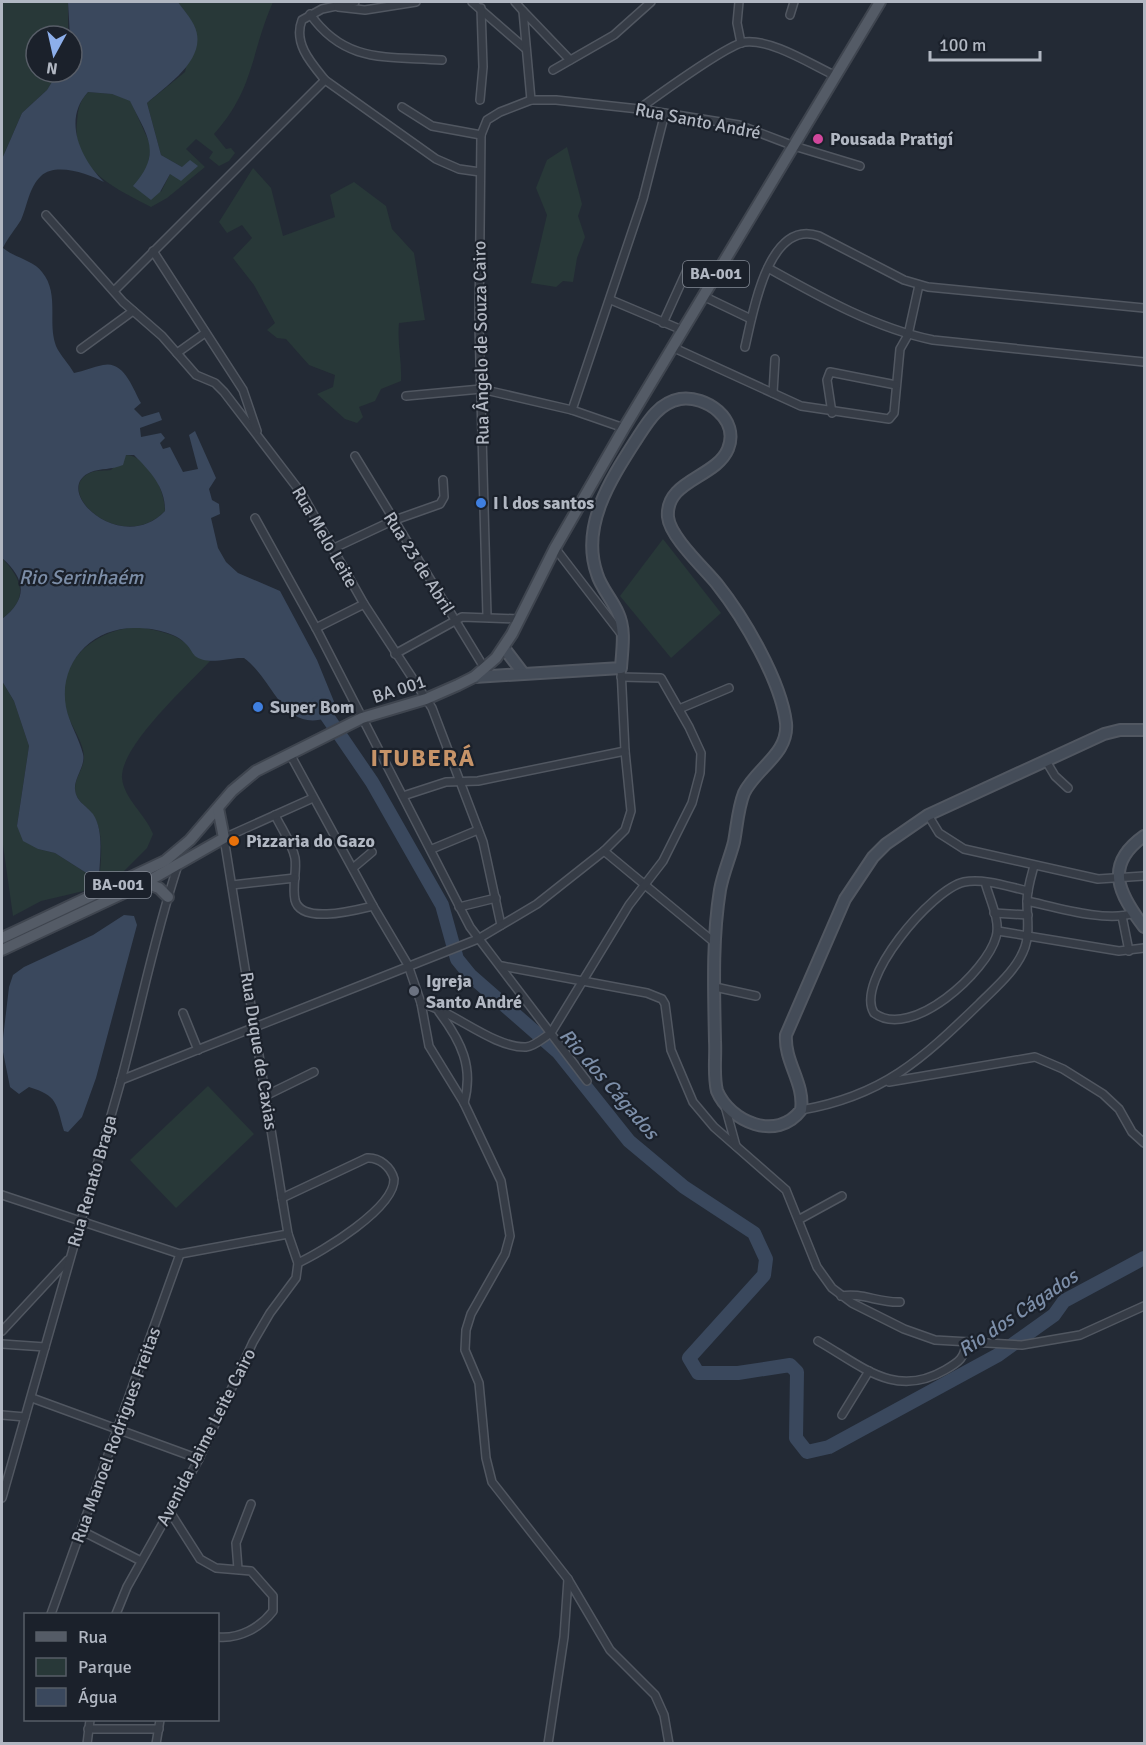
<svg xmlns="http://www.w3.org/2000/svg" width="1146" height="1745" viewBox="0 0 1146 1745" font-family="Signika,sans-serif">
<rect width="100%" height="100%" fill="#232a35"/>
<g fill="#283838">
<path d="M2 2H68V36H36V72H58L47 90 22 113 2 159Z"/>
<path d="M178 2H273C250 54 255 88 214 134L226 149 231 148 235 153 229 161 219 166 209 158 213 152 196 139 186 149 205 167 167 198 151 207C116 189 71 169 77 122 78 109 79 102 88 92L112 94 130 100 151 146 147 171 161 192 170 174 182 167 161 155 147 103 185 72 195 27Z"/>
<path d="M567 147 582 204 578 216 585 237 577 258 573 282 563 281 556 287 531 283 547 215 536 188 547 160Z"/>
<path d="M253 168 271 188 283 236 335 217 330 195 354 182 386 206 392 229 414 253 425 320 399 323C397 343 402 361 401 381L381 389 375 401 359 407 363 417 357 423 345 419 317 394 333 387 335 375 309 365 286 339 277 338 267 330 275 323 254 285 233 258 252 238 242 225 227 233 219 222Z"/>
<path d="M126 455C149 456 165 491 165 511 120 557 49 488 92 472 97 470 105 471 111 470Z"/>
<path d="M663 539 721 613 671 658 620 596Z"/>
<path d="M2 558C23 581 29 598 2 619Z"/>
<path d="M138 627C154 630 171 632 184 642 197 651 192 655 210 661 189 684 120 746 122 778 124 799 146 815 153 834L147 848 124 871 99 881 88 890 41 901 13 916 2 838V681L14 701 29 746 17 826 38 849 55 853 99 881C101 862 105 830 92 814 86 805 75 801 75 788 75 778 84 768 84 757 84 742 70 725 66 710 54 663 94 629 138 627Z"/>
<path d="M208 1086 254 1134 176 1208 130 1160Z"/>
</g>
<g fill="#3a485d" fill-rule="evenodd">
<path d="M68 2H178C183 9 190 17 194 25 210 58 167 85 147 103L161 155 182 167 190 160 198 166 181 181 170 174 160 192 151 200 133 186C163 152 147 136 130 101L112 94 88 92C62 120 81 159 104 182 89 174 56 162 41 176 29 187 27 207 21 220 15 230 8 237 3 248 15 258 33 260 42 272 60 294 47 322 56 346 60 355 69 364 74 373 84 371 93 367 103 365 124 360 133 389 141 403L134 409 142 417 159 412 162 420 140 428 141 437 161 433 165 438 160 443 163 449 170 447 183 472 198 469 189 435 195 431 216 478 209 489 212 500 219 504 220 514 211 518 218 548 226 562 238 573 280 591 317 660 335 704 327 718C282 732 275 681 244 658 229 657 208 666 195 656 192 653 190 648 187 645 176 632 152 628 136 628 92 627 58 663 66 707 69 723 79 738 83 754 86 765 74 778 75 789 76 802 86 805 93 814 105 832 99 861 99 881L55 853 38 849 23 841 17 826 29 746 14 701 2 681V619C28 599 26 579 2 558V159L22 113 47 90 58 72H72ZM126 455H134C150 471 166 488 165 511 121 557 49 489 91 472 101 468 111 470 123 465Z"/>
<path d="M124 915 134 916 137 925 96 1078 82 1117 68 1132 64 1131C56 1103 58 1096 29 1087L19 1094 10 1087 2 1047 9 987 13 975 24 967 93 935Z"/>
</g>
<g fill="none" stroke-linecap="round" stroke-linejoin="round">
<path stroke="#3a485d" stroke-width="14" d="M318 703 372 782 442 905 457 959 470 975 558 1052 629 1141 684 1187 754 1233 766 1259 764 1275 689 1358 698 1373H738L790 1365 797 1372 796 1438 807 1452 829 1447 998 1355 1054 1315 1064 1301 1144 1258"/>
<defs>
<g id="minor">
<path d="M355 2 322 9 302 20C293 43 311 63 325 80L436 159 459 169 480 172"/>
<path d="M472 2 526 49"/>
<path d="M515 2 523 11 531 100"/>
<path d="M739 2 737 23 741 43"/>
<path d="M338 7 365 10 416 2"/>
<path d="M523 11 570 60"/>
<path d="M310 14C345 64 387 56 442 60"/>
<path d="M790 15 794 2"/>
<path d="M553 70 614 35 651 2"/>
<path d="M480 100 483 67 481 8"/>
<path d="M402 107 432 126 481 135"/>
<path d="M639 109C657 96 728 44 745 42 772 39 812 65 836 76"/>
<path d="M46 215 123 302 162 336 196 375 215 383 224 392 302 494 364 604 432 708 483 842 501 925"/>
<path d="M153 251 243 390 257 431"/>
<path d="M768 268C820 297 875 328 933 340L1144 362"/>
<path d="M114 291 325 80"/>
<path d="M703 296 751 319"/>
<path d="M611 300 682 330"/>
<path d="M663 323 687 270"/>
<path d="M672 347 801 406 889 419 894 413 900 349 908 335 919 285"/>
<path d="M745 347C753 313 768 218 819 236L904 280 928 287 1144 308"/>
<path d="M81 349 133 311"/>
<path d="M177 353 205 333"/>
<path d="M773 393 775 359"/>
<path d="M406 396 481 389 572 410 624 428"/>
<path d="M572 410 643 199 665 113"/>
<path d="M832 413 827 380 830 372 896 385"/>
<path d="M355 456 485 669"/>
<path d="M255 518 316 628 470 927 587 1081"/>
<path d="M555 548 622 635"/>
<path d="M332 549 392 521 440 504 444 497 443 480"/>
<path d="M487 616 479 325 481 135 487 120 500 112 531 100H556L639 109 739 125 794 146 860 166"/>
<path d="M316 628 364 604"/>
<path d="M395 654 462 617 519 619"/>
<path d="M679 709 729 688"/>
<path d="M290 754 373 906 408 965 421 1003 429 1046 464 1103 501 1181 510 1236 505 1254 471 1314 466 1330 465 1350 479 1383 486 1458 492 1482 568 1579 610 1650 655 1695 664 1715 669 1744"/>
<path d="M1046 761 1055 776 1068 788"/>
<path d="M403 796 446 782 478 781 625 751"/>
<path d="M275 815C281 828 292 843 295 858 297 871 292 886 295 900 301 925 356 910 373 906"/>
<path d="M928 815 939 833 964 849 1098 879 1144 876"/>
<path d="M432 849 478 830"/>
<path d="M604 851 715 943"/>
<path d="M353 868 372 852"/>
<path d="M985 882C989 898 1001 921 996 937 987 971 912 1041 874 1013 854 981 932 889 964 882 984 878 1009 887 1028 891"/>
<path d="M232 885 295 878"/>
<path d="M1027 901C1055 907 1107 923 1134 913"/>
<path d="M459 907 496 898"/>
<path d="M994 913 1028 915"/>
<path d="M1122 916 1129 951"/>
<path d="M998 931 1119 951 1144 948"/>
<path d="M502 966 647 993 662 999 665 1004 671 1050 693 1102 714 1127 786 1190 817 1267 832 1288 852 1303 904 1329 935 1340 1022 1345 1080 1335 1144 1306"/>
<path d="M715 987 756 996"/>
<path d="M421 1003C452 1010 493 1048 526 1047 535 1046 543 1038 551 1033L629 905 663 861 692 803 700 773 701 753 689 727 661 678 621 677"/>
<path d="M439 1012C461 1041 474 1067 464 1103"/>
<path d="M183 1013 198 1050"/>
<path d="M121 1080 478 939 537 904 604 851 625 830 631 811 625 751 621 668"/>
<path d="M889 1082 1035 1057 1063 1069 1103 1094 1119 1109 1132 1132 1144 1143"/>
<path d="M267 1095 314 1072"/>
<path d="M725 1106 736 1146"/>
<path d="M801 1110C883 1096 921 1060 979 1004 995 988 1017 970 1025 947 1030 933 1027 917 1027 902 1027 889 1031 877 1034 866"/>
<path d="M2 1195 180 1254 288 1234"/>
<path d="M282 1198 367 1158C379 1157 391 1167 394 1179 395 1208 322 1252 298 1263"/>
<path d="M800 1219 842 1196"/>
<path d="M841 1296C861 1292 879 1303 900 1302"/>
<path d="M2 1331 68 1260"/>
<path d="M818 1341C862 1366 895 1399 945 1370 959 1362 965 1358 966 1342"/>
<path d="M2 1344 45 1347"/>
<path d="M32 1398 199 1459"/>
<path d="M2 1415 25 1417"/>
<path d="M842 1415 869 1371"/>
<path d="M2 1498C42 1360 82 1222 120 1084 140 1011 154 937 178 865"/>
<path d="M170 1512 200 1559 216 1568 251 1571 273 1596V1611C260 1628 239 1639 218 1637"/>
<path d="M82 1531 141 1561"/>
<path d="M238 1569 236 1543 251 1504"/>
<path d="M51 1614 180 1254"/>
<path d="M116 1614 127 1587 199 1459 253 1342 270 1313 296 1278 298 1263 288 1234 282 1198 224 838 313 798"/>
<path d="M88 1729H159"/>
<path d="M87 1744 90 1720"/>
<path d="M156 1744 160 1720"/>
<path d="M548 1744 564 1637 568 1579"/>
</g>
<g id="secondary">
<path d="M504 648 523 673"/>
<path d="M474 677 621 668C622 650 626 630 618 613 612 599 601 588 597 574 580 526 611 479 636 440 647 423 658 403 680 399 706 395 740 419 728 449 716 478 665 480 668 517 670 537 704 568 717 584 744 618 781 681 786 723 789 754 756 768 744 793 738 808 737 826 734 842 730 858 723 873 720 890 712 939 714 991 715 1041 716 1057 713 1075 717 1091 730 1122 777 1142 801 1110 805 1083 784 1062 786 1035L845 899 873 857 886 844 928 815 1104 734 1120 730H1144"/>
<path d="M1144 836C1103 865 1119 894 1144 927"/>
</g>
<g id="primary">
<path d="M145 883 159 888 168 897"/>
<path d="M2 938 165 861 190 840 232 791 256 771 362 718 426 699 458 685 474 677 496 658 512 634 555 548 624 428 880 2"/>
<path d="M2 950 145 883 224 838 218 808"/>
</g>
</defs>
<use href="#minor" stroke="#515761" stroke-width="10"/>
<use href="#secondary" stroke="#515761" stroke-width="14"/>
<use href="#primary" stroke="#3f454f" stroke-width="14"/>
<use href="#minor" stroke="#363c46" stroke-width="7"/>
<use href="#secondary" stroke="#444c58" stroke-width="10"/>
<use href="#primary" stroke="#545b66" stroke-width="10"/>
</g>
<circle fill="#d1479c" stroke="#1b212b" stroke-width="2" cx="818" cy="139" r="6"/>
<g fill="#3f7fe0" stroke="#1b212b" stroke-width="2">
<circle cx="481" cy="503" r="6"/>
<circle cx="258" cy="707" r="6"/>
</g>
<circle fill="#e8710a" stroke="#1b212b" stroke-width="2" cx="234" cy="841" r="6"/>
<circle fill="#6b7280" stroke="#1b212b" stroke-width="2" cx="414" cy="991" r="6"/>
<g text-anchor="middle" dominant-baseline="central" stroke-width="4.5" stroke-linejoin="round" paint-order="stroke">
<g fill="#1b212b" stroke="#848a95" stroke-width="1.5">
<rect x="683" y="261" width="66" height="26" rx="4.5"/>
<rect x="85" y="872" width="66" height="26" rx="4.5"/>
</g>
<g font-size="16" font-weight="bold" fill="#b1b7c2">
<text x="716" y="274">BA-001</text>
<text x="118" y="885">BA-001</text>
</g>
<g font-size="18" fill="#b1b7c2" stroke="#1b212b">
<text transform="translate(698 121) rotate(11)">Rua Santo André</text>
<text transform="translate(481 343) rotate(-91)">Rua Ângelo de Souza Cairo</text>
<text transform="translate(325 537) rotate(60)">Rua Melo Leite</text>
<text transform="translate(419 563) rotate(58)">Rua 23 de Abril</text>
<text transform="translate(399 689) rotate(-18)">BA 001</text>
<text transform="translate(259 1051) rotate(81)">Rua Duque de Caxias</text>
<text transform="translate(92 1181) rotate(-74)">Rua Renato Braga</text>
<text transform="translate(116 1435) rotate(-70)">Rua Manoel Rodrigues Freitas</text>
<text transform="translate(206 1437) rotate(-63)">Avenida Jaime Leite Cairo</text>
</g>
<g font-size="18" font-weight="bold" fill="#b1b7c2" stroke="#1b212b" text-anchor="start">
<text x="830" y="139">Pousada Pratigí</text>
<text x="493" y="503">I l dos santos</text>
<text x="270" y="707">Super Bom</text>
<text x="246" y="841">Pizzaria do Gazo</text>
<text x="426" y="981">Igreja<tspan x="426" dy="21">Santo André</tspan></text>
</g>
<g font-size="20" font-style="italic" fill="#7c8ea8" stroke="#1b212b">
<text x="81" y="577">Rio Serinhaém</text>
<text transform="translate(609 1084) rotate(49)">Rio dos Cágados</text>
<text transform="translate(1018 1313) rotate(-34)">Rio dos Cágados</text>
</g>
<g font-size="24" font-weight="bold" letter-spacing="1.5" fill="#c69368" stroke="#1b212b">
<text x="423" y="758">ITUBERÁ</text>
</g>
</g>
<rect width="1146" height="1745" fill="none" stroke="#b1b7c2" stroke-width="6"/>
<rect x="24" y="1613" width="195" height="108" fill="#1b212b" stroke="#575d67" stroke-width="1.5"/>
<rect x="36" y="1632" width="30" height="9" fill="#545b66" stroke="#575d67" stroke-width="1.5"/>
<text x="78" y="1643" font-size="18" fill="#b1b7c2">Rua</text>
<rect x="36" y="1658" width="30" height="18" fill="#283838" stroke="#575d67" stroke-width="1.5"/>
<text x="78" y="1673" font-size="18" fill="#b1b7c2">Parque</text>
<rect x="36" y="1688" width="30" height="18" fill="#3a485d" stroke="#575d67" stroke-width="1.5"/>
<text x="78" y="1703" font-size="18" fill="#b1b7c2">Água</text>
<g transform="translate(54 54) rotate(188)"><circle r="28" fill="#1b212b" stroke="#575d67" stroke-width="1.5"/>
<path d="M0-4.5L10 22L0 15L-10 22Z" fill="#8dafeb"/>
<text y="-9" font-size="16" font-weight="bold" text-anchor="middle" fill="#b1b7c2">N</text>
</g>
<path d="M930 51v9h110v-9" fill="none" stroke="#b1b7c2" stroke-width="3"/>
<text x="939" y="51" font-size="18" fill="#b1b7c2" stroke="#1b212b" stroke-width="4.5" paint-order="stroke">100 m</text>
</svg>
